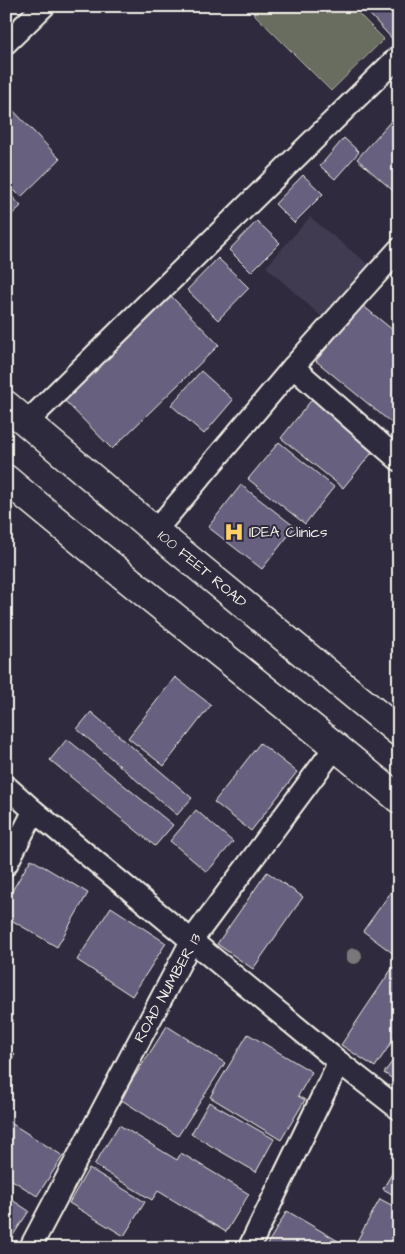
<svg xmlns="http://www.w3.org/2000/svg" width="405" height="1254" viewBox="0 0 405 1254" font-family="'Architects Daughter',sans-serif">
<rect width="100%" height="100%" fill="#2f2a3d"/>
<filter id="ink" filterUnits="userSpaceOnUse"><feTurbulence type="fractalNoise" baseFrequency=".02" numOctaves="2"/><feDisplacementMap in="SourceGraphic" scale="10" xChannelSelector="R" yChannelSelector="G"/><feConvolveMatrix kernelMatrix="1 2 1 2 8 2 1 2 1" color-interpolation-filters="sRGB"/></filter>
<g filter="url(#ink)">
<path fill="#403a51" d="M310 217 369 265 323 318 266 267Z"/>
<path fill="#686d5f" stroke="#aeafa4" d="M246 6H351L384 39 331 91Z"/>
<g fill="#68617f" stroke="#f4f1e8">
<path d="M362 6H399V42L397 44Z"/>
<path d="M6 103 60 159 21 197 6 182Z"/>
<path d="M399 112V196L357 159Z"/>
<path d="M344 138 359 152 335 179 320 166Z"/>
<path d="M303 175 323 194 294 223 275 204Z"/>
<path d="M6 190 21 206 6 220Z"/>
<path d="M257 221 280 243 251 272 229 250Z"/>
<path d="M218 258 249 288 218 320 187 290Z"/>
<path d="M171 296 219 345 112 449 64 400Z"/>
<path d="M362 305 399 335V420L394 425 316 361Z"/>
<path d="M201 371 233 400 204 434 171 405Z"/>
<path d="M313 398 375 449 343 488 281 438Z"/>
<path d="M279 442 334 487 305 524 248 479Z"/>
<path d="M241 485 295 527 262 569 208 527Z"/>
<path d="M175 677 211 705 164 766 128 738Z"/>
<path d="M91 712 192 798 177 815 77 729Z"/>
<path d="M67 739 173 825 155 846 50 760Z"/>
<path d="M260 743 297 772 251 831 214 802Z"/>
<path d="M196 810 233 842 207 872 170 841Z"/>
<path d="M31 859 88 893 57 947 6 917V901Z"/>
<path d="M267 872 303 897 253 969 217 944Z"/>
<path d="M399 881V958L363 931Z"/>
<path d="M111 907 166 943 132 996 77 960Z"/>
<path d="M393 967 399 971V1031L375 1067 341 1045Z"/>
<path d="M167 1026 225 1063 178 1136 120 1099Z"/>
<path d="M248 1034 312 1072 298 1096 305 1100 281 1140 210 1097Z"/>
<path d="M6 1049 15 1054 6 1068Z"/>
<path d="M399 1052V1083L384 1073Z"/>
<path d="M209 1102 274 1139 256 1172 191 1134Z"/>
<path d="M6 1120 63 1156 37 1196 6 1176Z"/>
<path d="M119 1125 177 1160 181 1153 249 1194 226 1232 158 1191 152 1200 94 1165Z"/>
<path d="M399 1161V1198L383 1189Z"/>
<path d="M89 1168 145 1202 124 1236 69 1203Z"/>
<path d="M6 1196 29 1211 6 1246Z"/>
<path d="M380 1199 399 1209V1248H353Z"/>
<path d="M287 1211 350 1248H265Z"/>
</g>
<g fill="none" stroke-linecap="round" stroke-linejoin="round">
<defs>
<g id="street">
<path d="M6 43 44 6"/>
<path d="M293 367 399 460"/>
<path d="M27 422 399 56"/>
<path d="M155 531 293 367 399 249"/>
<path d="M6 786 34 811 339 1062 399 1109"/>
<path d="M6 865 34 811"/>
<path d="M30 1248 192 940 336 746"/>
<path d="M249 1248 339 1062"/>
</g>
<g id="secondary">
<path d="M6 405 155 531 399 732"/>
<path d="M6 479C135 588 270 691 399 799"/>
</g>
</defs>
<use href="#street" stroke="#f4f1e8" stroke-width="25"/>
<use href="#secondary" stroke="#f4f1e8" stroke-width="31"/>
<use href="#street" stroke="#2f2a3d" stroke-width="21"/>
<use href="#secondary" stroke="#2f2a3d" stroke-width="28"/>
</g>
<circle fill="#797779" cx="354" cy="956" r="8"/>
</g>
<defs>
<symbol id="hospital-bare" viewBox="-9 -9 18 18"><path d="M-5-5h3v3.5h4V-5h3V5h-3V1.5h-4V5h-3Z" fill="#ffd166" stroke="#2f2a3d" stroke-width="2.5" paint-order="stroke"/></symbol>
</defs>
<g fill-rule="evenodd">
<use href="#hospital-bare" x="220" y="518" width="28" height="28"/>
</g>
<g text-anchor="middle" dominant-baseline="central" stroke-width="4" stroke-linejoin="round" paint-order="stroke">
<g font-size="15" fill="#f4f1e8" stroke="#2f2a3d" text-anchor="start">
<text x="249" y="532">IDEA Clinics</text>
</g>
<g font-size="15" fill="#f4f1e8" stroke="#2f2a3d">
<text transform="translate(202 569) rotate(40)">100 FEET ROAD</text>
<text transform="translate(168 988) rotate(-61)">ROAD NUMBER 13</text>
</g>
</g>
<rect width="405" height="1254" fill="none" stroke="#2f2a3d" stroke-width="25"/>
<rect x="12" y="12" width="380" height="1229" fill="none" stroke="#f4f1e8" stroke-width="2" filter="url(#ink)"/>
</svg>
